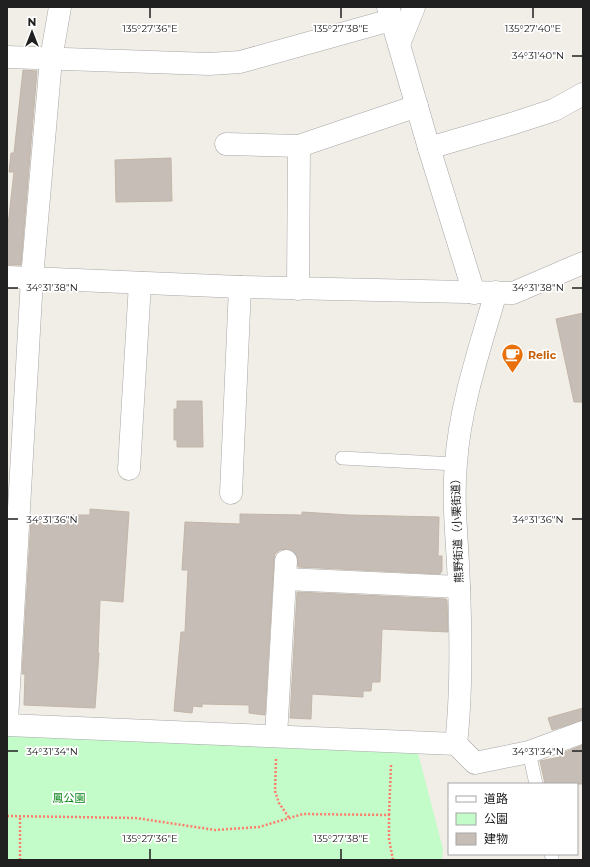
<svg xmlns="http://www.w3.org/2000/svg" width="590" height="867" viewBox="0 0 590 867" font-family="Montserrat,'Noto Sans JP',sans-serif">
<rect width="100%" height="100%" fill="#f1eee7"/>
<path fill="#c3fbc9" d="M7 734 418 753 443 849 442 860H7Z"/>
<g fill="#c6beb6" stroke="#c3b5a8">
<path d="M23 70 37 71 21 265H7V234L14 172H9L11 153H14Z"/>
<path d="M171 158 172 201 116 202 115 160Z"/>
<path d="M583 313V402H574L556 319Z"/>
<path d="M177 401H202L203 447H177V440H174V409H177Z"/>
<path d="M90 509 129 512 123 602 100 600 98 653H99L95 708 24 705 25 674H22L31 519 63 522V515H90Z"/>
<path d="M302 512 349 515 439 517 438 556H442V571L440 574 298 567 297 556 293 551 287 549 280 550 275 554 274 560 265 715 249 713V705L202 704V707L193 706 192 713 174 711 181 632H185L188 570H182L185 522 240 524V514L302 515Z"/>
<path d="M297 592 446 599 447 600 448 632 382 629 380 682H372L371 691H363V697L312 694 311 719 290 718Z"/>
<path d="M583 708V720L552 730 548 718Z"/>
<path d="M583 745V784H545L540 761 560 757V754Z"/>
</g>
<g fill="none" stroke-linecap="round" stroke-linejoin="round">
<defs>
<g id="lane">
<path d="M342 458 455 464"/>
<path d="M529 752 536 784"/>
<path d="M551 854 552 857"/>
</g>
<g id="street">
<path d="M388 7 429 148 474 293"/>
<path d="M399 44 414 7"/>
<path d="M7 57 209 64 240 62 391 20"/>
<path d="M226 144 299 146 417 106"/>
<path d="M429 148 511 124 554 110 583 94"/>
<path d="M7 277 240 287 513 293 583 263"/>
<path d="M298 289 299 146"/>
<path d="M129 469 140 283"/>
<path d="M231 493 240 287"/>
<path d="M285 579 459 587"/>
<path d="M7 721 32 278 51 59 60 7"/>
<path d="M7 725 456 744 475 763 529 752 583 732"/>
<path d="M276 736 286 561"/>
<path d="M456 744C462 692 461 638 459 587 458 545 452 504 456 463 460 405 480 348 496 292"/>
</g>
</defs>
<use href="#lane" stroke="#a7a7a7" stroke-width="14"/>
<use href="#street" stroke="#a7a7a7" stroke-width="23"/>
<g stroke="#fe7d6b" stroke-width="2.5" stroke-dasharray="2 2" stroke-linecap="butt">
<path d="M276 759 275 791 279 803 290 819"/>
<path d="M389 815 391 765"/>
<path d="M7 816 136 818 215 830 259 827 303 814 389 815V839L393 860"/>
<path d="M20 860V817"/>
</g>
<use href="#lane" stroke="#fff" stroke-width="13"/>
<use href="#street" stroke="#fff" stroke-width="22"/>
</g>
<path fill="none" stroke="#202020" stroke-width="1.5" d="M150 8V18M341 8V18M533 8V18M572 56H582M8 288H18M572 288H582M8 519H18M572 519H582M8 751H18M572 751H582M150 849V859M341 849V859"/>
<defs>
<symbol id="cafe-pin" viewBox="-11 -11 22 30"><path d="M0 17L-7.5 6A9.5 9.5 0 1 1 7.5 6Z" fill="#e8710a" stroke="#fff"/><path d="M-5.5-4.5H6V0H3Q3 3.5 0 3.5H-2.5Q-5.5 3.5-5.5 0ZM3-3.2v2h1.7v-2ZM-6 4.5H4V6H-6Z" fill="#fff"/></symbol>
</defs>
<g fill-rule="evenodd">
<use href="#cafe-pin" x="500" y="342" width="25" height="34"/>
</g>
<g text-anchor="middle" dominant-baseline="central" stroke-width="3.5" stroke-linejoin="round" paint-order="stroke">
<g font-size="11" font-weight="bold" fill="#c56008" stroke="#fff" text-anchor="start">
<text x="528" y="355">Relic</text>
</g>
<g font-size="11" fill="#202020" stroke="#fff">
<text transform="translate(457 528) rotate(-92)">熊野街道（小栗街道）</text>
</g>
<g font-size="11" fill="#088416" stroke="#fff">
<text x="69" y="798">鳳公園</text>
</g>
</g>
<g font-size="10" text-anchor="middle" fill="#202020" stroke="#fff" stroke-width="3.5" stroke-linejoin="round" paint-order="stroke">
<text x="150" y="32">135°27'36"E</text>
<text x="341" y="32">135°27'38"E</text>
<text x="533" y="32">135°27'40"E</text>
<text x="538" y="59">34°31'40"N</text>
<text x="52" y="291">34°31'38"N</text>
<text x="538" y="291">34°31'38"N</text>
<text x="52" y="523">34°31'36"N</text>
<text x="538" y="523">34°31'36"N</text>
<text x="52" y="755">34°31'34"N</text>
<text x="538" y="755">34°31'34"N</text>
<text x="150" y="842">135°27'36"E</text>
<text x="341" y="842">135°27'38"E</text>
</g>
<rect width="590" height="867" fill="none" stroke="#202020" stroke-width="16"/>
<rect x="448" y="783" width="130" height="72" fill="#ffffff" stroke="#a6a6a6"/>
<rect x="456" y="796" width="20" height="6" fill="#ffffff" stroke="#a6a6a6"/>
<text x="484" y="803" font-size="12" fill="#202020">道路</text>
<rect x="456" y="813" width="20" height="12" fill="#c3fbc9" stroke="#a6a6a6"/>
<text x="484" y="823" font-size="12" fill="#202020">公園</text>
<rect x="456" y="833" width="20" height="12" fill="#c6beb6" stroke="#a6a6a6"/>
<text x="484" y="843" font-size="12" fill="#202020">建物</text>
<g transform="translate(32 32)" stroke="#ffffff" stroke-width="3" paint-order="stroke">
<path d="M0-3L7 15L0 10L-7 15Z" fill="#202020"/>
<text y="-6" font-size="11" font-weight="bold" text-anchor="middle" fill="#202020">N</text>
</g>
</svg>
